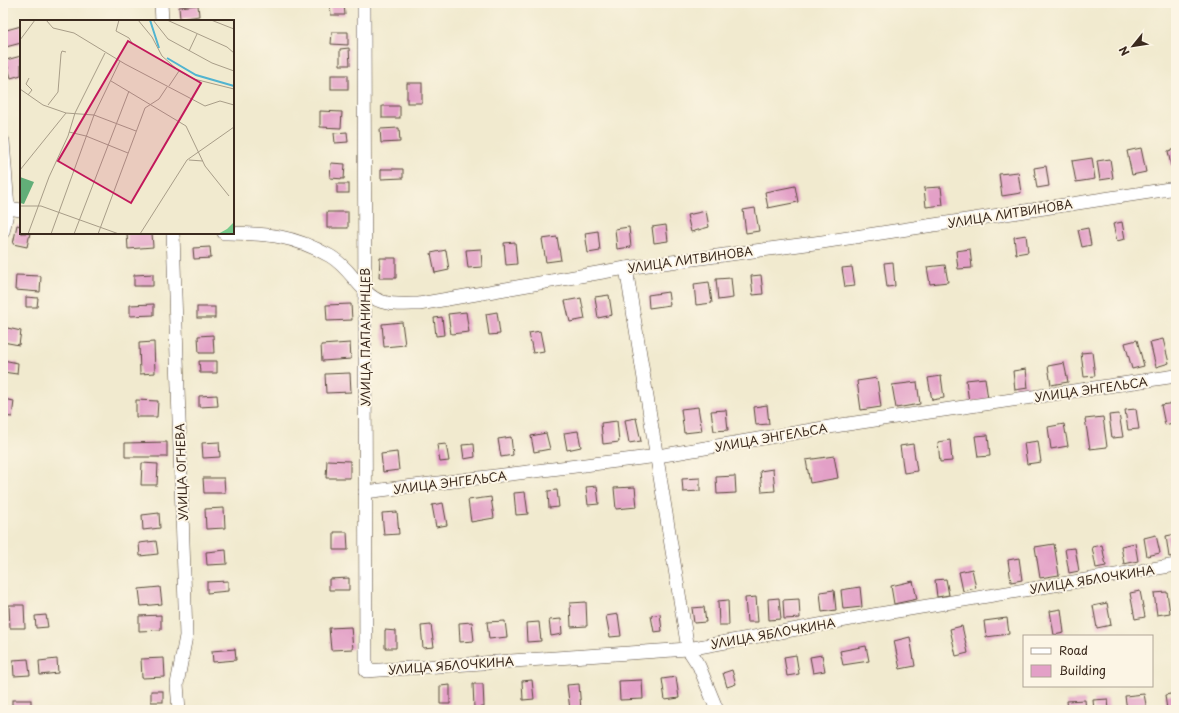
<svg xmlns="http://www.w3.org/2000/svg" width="1179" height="713" viewBox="0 0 1179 713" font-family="'Playpen Sans',sans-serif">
<rect width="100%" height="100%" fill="#fcf5e5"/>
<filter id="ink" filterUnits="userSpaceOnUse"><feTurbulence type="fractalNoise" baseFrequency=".025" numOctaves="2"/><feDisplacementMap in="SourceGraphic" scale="8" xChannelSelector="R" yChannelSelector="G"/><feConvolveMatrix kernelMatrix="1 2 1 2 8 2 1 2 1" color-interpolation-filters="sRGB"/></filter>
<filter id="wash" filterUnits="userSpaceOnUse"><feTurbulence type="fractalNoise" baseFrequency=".012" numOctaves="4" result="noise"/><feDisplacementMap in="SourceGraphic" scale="16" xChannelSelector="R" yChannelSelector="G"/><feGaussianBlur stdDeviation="0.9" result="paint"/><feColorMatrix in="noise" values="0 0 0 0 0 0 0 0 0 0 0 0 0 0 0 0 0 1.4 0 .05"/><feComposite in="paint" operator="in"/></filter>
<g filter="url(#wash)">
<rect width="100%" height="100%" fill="#f1eacf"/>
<g id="blocks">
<g fill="#e3a0c7">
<path d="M330 3H344L345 15H331Z"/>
<path d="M198 5 199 16 180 19 179 7Z"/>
<path d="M21 26V43L6 47 3 31Z"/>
<path d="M332 32H348V45L331 44Z"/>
<path d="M349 48 350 65H340V49Z"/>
<path d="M21 56V75L11 78 6 60Z"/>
<rect x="331" y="75" width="17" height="14"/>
<rect x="407" y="83" width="15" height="20"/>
<rect x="382" y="106" width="18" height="12"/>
<path d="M320 111 342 112 341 128 320 127Z"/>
<path d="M399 128 400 142 381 143 380 129Z"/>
<path d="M347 132 348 142 335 143 334 133Z"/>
<path d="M1141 148 1146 172 1132 175 1127 151Z"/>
<path d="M1176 149V165L1171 166 1168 151Z"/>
<path d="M1092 158 1095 179 1076 182 1072 161Z"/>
<path d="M1110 159 1113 178 1100 180 1097 161Z"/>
<path d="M331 163 345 164 344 179 330 178Z"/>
<path d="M1046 166 1049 186 1037 188 1034 168Z"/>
<path d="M381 169H403V178L381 179Z"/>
<path d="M1018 172 1021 193 1002 196 999 174Z"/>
<rect x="337" y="184" width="12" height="9"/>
<path d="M795 186 798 202 768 208 765 192Z"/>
<path d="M941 187 943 205 926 207 924 188Z"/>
<path d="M755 208 759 231 746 233 743 210Z"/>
<path d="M706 211 709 227 691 232 687 215Z"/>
<rect x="327" y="212" width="21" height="16"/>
<path d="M1122 222 1125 239 1117 241 1113 224Z"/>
<path d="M17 225 21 226V233H30L27 247 13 244Z"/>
<path d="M666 225 668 241 654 243 652 227Z"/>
<path d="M629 227 631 247 617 249 615 229Z"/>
<path d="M1088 228 1091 245 1082 247 1078 230Z"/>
<path d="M598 231 600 251 588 253 585 233Z"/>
<path d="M127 233H152L153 247 128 249Z"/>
<path d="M1026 235 1028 252 1016 254 1014 237Z"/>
<path d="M557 237 561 260 546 262 542 239Z"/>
<path d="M515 242 517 264 506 265 504 243Z"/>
<path d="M210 247 211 258 194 259 193 248Z"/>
<path d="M481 249 482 267 468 268 466 250Z"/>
<path d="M970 249 972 268 958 269 956 251Z"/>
<path d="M446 250 449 270 435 273 431 253Z"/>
<path d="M380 258H396V278H379Z"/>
<path d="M893 262 895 286 887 287 884 263Z"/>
<path d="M945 265 948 282 930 284 927 267Z"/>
<path d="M852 267 855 286 845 287 842 268Z"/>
<path d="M153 274V286H134V275Z"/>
<path d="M16 275 41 276 40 292 15 290Z"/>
<path d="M761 275 763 294 753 295 751 276Z"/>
<path d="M731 278 733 298 718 300 716 279Z"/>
<path d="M709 282 712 303 696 305 694 284Z"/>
<path d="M668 292 670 305 649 308 648 295Z"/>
<path d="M609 295 612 315 598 318 595 297Z"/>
<path d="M26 297 38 298 37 307H26Z"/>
<path d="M581 298 585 319 570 322 565 301Z"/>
<path d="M154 304V315L130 316V305Z"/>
<path d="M351 304 352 320 327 321 326 305Z"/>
<rect x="197" y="307" width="18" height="11"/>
<path d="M466 312 469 332 451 334 448 314Z"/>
<path d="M497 312 500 334 489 335 486 314Z"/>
<path d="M442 317 444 335 436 336 434 318Z"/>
<path d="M402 322 405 345 384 347 382 324Z"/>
<path d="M3 327 21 331 19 345 3 342Z"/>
<path d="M540 331 544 351 533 353 529 333Z"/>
<path d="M213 335 214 353H199L198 336Z"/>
<path d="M1163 339 1169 363 1156 367 1150 342Z"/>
<path d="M1137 340 1144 366 1132 369 1125 343Z"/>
<path d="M154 342 155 373 140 374 139 343Z"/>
<path d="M350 343 351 359 322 361 321 345Z"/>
<path d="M1092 352 1095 376 1084 377 1081 353Z"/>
<path d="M3 360 18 363 17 374 3 372Z"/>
<path d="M199 361H217V373H200Z"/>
<path d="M1064 363 1068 382 1051 385 1048 366Z"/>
<path d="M1026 369 1028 388 1015 390 1013 371Z"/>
<path d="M350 373 351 392 326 393 325 374Z"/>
<path d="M941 376 944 398 932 400 928 378Z"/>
<path d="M877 378 881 407 861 410 857 381Z"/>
<path d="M985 378 988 399 969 402 966 380Z"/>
<path d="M917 382 920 404 896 408 892 385Z"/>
<path d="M217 395 218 406 199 407V396Z"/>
<path d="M3 399 14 401 12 417 3 416Z"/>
<path d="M136 400 158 401 157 417H136Z"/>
<path d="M1175 403 1176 422 1165 425 1161 405Z"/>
<path d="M767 405 769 424 756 425 754 407Z"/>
<path d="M698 407 702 431 684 433 681 409Z"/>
<path d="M1136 409 1139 429 1128 430 1125 410Z"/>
<path d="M726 410 728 430 714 431 711 411Z"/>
<path d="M1119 414 1123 437 1112 438 1109 415Z"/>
<path d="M1103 417 1107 447 1090 449 1085 419Z"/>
<path d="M636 418 641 441 629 443 625 420Z"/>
<path d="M617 421 619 442 603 444 601 423Z"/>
<path d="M1064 424 1068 446 1051 449 1048 427Z"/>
<path d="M578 431 581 447 567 450 564 433Z"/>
<path d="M546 433 550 449 534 452 531 436Z"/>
<path d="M988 435 990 456 978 457 975 436Z"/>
<path d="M511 437 513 455 501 457 498 439Z"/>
<path d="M950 440 952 461 940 462 938 442Z"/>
<path d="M1038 441 1041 462 1027 464 1024 443Z"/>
<path d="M167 442V457H125V443Z"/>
<path d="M219 442 220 457 203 458 202 443Z"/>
<path d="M446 444 449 461 440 462 437 445Z"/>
<path d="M474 444 475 457 464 459 462 445Z"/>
<path d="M913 444 917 471 904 473 900 446Z"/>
<path d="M397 452 399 470 383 472 381 454Z"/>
<path d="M834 456 838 478 810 483 806 460Z"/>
<path d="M327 460 350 461V478H326Z"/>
<path d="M142 463 158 464 157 485H141Z"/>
<path d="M773 469 775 491 762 492 760 471Z"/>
<path d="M735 476 736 493 717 494 716 477Z"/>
<path d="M203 478H224L225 493H204Z"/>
<path d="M700 478V491L683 492 682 479Z"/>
<path d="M597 486 599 504 588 505 586 487Z"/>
<path d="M635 487 637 507 616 509 614 488Z"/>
<path d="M557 490 559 507 549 508 548 491Z"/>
<path d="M525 492 528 514 516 515 514 493Z"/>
<path d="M491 497 494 518 471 522 468 500Z"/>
<path d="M443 503 447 525 436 527 432 505Z"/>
<path d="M224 508 225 528 206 529 205 509Z"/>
<path d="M397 512 399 534 384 535 382 513Z"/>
<path d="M159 513 160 528 143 530 142 515Z"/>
<path d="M334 532H347L348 550H334Z"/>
<path d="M1176 534V556L1169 557 1166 536Z"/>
<path d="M1156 535 1160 553 1147 556 1144 538Z"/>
<path d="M156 541 158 554 140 556 139 543Z"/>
<path d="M1135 543 1138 561 1124 564 1121 546Z"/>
<path d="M1054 544 1059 575 1040 578 1035 547Z"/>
<path d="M1102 545 1106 566 1096 568 1092 547Z"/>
<path d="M1075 548 1079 571 1069 573 1065 549Z"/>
<path d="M226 550 227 564 207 565 206 552Z"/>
<path d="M1019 558 1022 580 1011 582 1008 560Z"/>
<path d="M972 569 976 588 963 591 959 572Z"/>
<path d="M349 578V590H329V579Z"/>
<path d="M946 579 949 595 937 597 935 580Z"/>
<path d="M228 581V591L207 593V582Z"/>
<path d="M913 581 917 599 894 604 891 586Z"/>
<path d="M160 587 162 604 141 606 139 589Z"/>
<path d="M860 587 862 607 843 609 841 590Z"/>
<path d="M834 590 836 610 822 612 820 592Z"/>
<path d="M1140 591 1145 617 1135 619 1130 593Z"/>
<path d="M1167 592 1170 613 1157 615 1154 593Z"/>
<path d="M756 597 758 622H747L745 598Z"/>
<path d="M779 598 781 619 769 620 768 599Z"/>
<path d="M799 599 800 618 784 619 783 600Z"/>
<path d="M728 600 729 625H719L718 601Z"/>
<path d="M586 602 587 626 571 627 570 603Z"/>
<path d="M1107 603 1111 625 1097 628 1093 606Z"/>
<path d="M9 605H24L25 628H10Z"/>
<path d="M704 607 706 622 694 623 692 608Z"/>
<path d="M1061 609 1064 633 1054 635 1050 611Z"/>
<path d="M618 614 621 636 610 637 606 616Z"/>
<path d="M660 614 662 631 654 632 651 616Z"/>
<path d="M46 615 48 627 36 628 35 616Z"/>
<path d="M161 615V630L139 631V616Z"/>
<path d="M1007 618 1009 634 986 637 984 621Z"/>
<path d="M561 619 562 634 551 636 549 620Z"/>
<path d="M505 621 507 637 489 639 487 622Z"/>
<path d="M472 622 474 641 460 642 459 623Z"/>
<path d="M539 622 541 641 527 642 526 623Z"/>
<path d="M431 625 434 647 423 648 421 626Z"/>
<path d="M962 626 968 653 956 656 950 629Z"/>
<path d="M351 627 353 649 331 650 329 628Z"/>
<path d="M385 630 396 631V648H385Z"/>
<path d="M910 637 915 666 900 669 894 641Z"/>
<path d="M866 646 869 661 843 665 840 651Z"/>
<path d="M235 649 236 660 213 662 212 651Z"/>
<path d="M796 655 799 674 787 676 784 657Z"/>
<path d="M822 655 825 671 813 673 810 657Z"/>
<path d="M164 658 165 677 142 678 141 659Z"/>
<path d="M28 659 30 675 14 676 13 660Z"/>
<path d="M57 659 58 673 40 675 39 661Z"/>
<path d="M732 670 736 684 727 687 723 673Z"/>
<path d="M676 677 679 698 665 700 662 679Z"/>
<path d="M532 680 534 699 523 700 522 681Z"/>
<path d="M642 680 643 699 620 700 619 681Z"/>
<path d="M473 684H483L484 707 474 708Z"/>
<path d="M579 684 581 710H570L567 685Z"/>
<path d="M450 685V704H440V686Z"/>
<rect x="151" y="691" width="12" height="11"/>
<path d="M1176 693V710H1167L1165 695Z"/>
<path d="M1144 694 1147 710H1127L1125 696Z"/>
<path d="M1108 699 1109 710H1094L1093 700Z"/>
<rect x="12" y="700" width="19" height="10"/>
<path d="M1085 700 1086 710H1068L1067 701Z"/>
</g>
</g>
</g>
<g filter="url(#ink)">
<use href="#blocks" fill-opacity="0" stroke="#564739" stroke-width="1"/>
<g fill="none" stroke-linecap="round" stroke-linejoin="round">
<defs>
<g id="minor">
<path d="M161 3 162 21"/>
<path d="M364 3 366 671 688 649 873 615 1176 565"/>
<path d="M3 141 8 208 3 232"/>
<path d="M8 208 21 210"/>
<path d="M173 233 186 636 177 684 179 710"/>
<path d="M224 233C268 234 291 234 330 256 349 267 357 287 374 298 386 306 406 304 419 304L626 268 822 242 1176 188"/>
<path d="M626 268 688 649 699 666 717 710"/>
<path d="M365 492 658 456 841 425 1176 376"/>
</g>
</defs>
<use href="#minor" stroke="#564739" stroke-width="14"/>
<use href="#minor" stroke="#fff" stroke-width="13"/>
</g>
</g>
<g text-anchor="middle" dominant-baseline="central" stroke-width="4" stroke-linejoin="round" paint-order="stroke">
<g font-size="12" fill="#3b2a1e" stroke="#fcf5e5">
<text transform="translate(1010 213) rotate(-9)">УЛИЦА ЛИТВИНОВА</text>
<text transform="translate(690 259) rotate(-8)">УЛИЦА ЛИТВИНОВА</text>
<text transform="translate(365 337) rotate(-90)">УЛИЦА ПАПАНИНЦЕВ</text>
<text transform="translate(1091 389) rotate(-8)">УЛИЦА ЭНГЕЛЬСА</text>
<text transform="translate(771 437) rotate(-10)">УЛИЦА ЭНГЕЛЬСА</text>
<text transform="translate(181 472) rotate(-92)">УЛИЦА ОГНЕВА</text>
<text transform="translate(450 482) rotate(-7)">УЛИЦА ЭНГЕЛЬСА</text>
<text transform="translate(1092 579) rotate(-9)">УЛИЦА ЯБЛОЧКИНА</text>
<text transform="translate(773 633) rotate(-10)">УЛИЦА ЯБЛОЧКИНА</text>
<text transform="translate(451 665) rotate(-4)">УЛИЦА ЯБЛОЧКИНА</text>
</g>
</g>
<g transform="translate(20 20)">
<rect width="214" height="214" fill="#f1eacf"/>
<path d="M214 202V214H198L207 209Z" fill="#78ca8c"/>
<path d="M0 157 14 162 4 184 0 183Z" fill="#62ae78"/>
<path fill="none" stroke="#51b4d0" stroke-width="2" d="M130 0 139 28M147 38 176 55 214 66"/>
<path fill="none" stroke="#a89d88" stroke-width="1" d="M26 0 33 8 54 13 105 44 185 86 200 81 214 85M99 0 96 11 109 18 112 23M118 0 132 17 142 36 159 51 174 59 214 69M133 0 148 19 192 43 214 51M147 0 207 27 214 33M191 0 214 9M0 20 15 0M169 31 177 14M91 61 166 106 185 146 209 176M149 66 159 51M0 69 23 85 46 93 74 95 116 111M8 75 12 70 6 64 9 58M28 85 38 72 41 34 42 31 46 32M49 112 66 116 108 133M169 140 183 141M0 150 46 93M0 186H21L99 214M8 214 29 157 48 116 55 93 85 33M31 214 74 95 100 41M54 214 109 71M78 214 125 88 139 79 147 67M120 214 167 140 214 107"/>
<path fill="#c2185b" fill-opacity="0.15" stroke="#c2185b" stroke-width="2" d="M108 21 181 63 111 183 38 141Z"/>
<rect width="214" height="214" fill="none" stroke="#3b2a1e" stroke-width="2"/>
</g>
<rect width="1179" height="713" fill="none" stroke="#fcf5e5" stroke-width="16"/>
<rect x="1023" y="635" width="130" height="52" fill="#fcf5e5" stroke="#afa495"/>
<rect x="1031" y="648" width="20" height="6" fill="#ffffff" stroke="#afa495"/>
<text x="1059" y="655" font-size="12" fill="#3b2a1e">Road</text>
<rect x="1031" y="665" width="20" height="12" fill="#e3a0c7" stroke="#afa495"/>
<text x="1059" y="675" font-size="12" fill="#3b2a1e">Building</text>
<g transform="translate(1133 46) rotate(240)" stroke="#fcf5e5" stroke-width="3" paint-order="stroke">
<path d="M0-3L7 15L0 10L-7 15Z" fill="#3b2a1e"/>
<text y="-6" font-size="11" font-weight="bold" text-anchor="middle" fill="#3b2a1e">N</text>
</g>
</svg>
